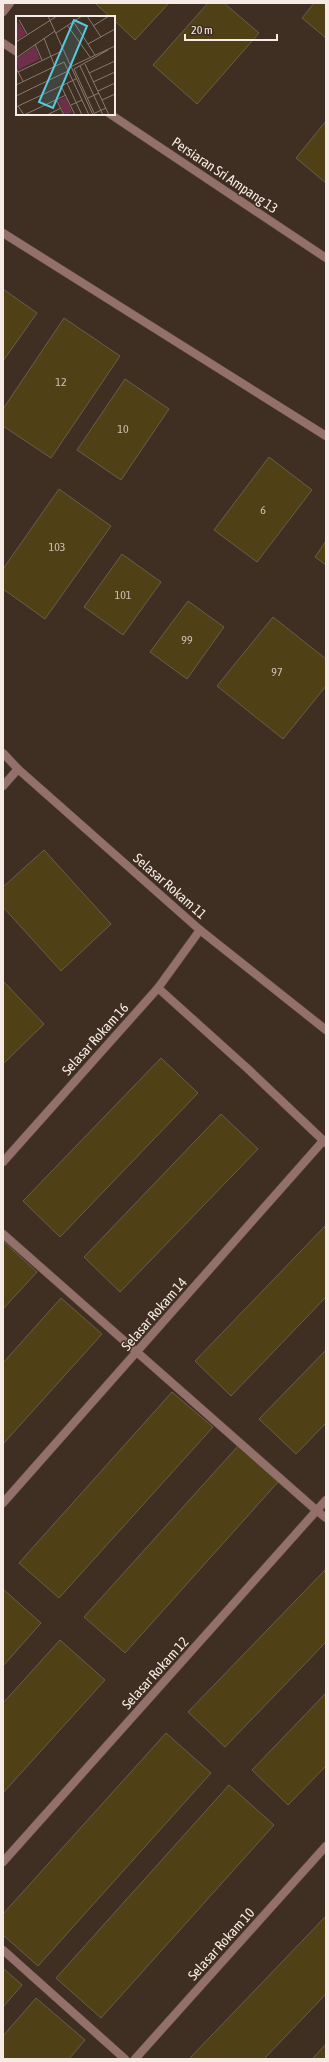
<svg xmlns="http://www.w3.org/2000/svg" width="329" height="2062" viewBox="0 0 329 2062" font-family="'Asap Condensed',sans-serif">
<rect width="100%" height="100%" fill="#3f2e22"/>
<g fill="#504015" stroke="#675f4c">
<path d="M95 3H169L135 40 114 20V17H110Z"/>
<path d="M208 3H224L259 33 197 104 153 65Z"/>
<path d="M314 3H326V38L302 18Z"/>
<path d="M326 121V183L296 158Z"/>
<path d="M3 289 37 313 3 361Z"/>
<path d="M64 318 120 356 51 458 3 426V409Z"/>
<path d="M125 379 169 409 121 480 77 450Z"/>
<path d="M269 457 312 490 257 562 214 530Z"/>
<path d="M59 489 111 526 45 619 3 589V569Z"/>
<path d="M326 541V565L315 557Z"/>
<path d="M122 554 161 582 123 635 84 607Z"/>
<path d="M188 601 224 627 187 679 150 652Z"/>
<path d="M273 617 326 659V686L283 739 217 686Z"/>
<path d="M44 850 111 924 61 971 3 907V887Z"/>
<path d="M3 981 44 1024 3 1064Z"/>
<path d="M161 1058 198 1093 60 1237 23 1201Z"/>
<path d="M221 1114 258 1149 120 1292 84 1257Z"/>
<path d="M326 1225V1297L231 1396 195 1361Z"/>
<path d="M3 1241 37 1272 3 1309Z"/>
<path d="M61 1298 102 1334 3 1444V1363Z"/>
<path d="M326 1350V1423L296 1454 259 1419Z"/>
<path d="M172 1392 213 1427 59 1598 19 1563Z"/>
<path d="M238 1446 278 1482 125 1653 84 1617Z"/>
<path d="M326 1569V1642L225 1747 188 1712Z"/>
<path d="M3 1589 41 1623 3 1666Z"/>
<path d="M60 1640 105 1680 3 1793V1703Z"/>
<path d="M326 1693V1766L288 1805 252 1770Z"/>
<path d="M166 1733 211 1773 38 1966 3 1935V1914Z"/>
<path d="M229 1785 274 1825 101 2018 56 1978Z"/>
<path d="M326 1916V1994L264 2059H189Z"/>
<path d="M3 1968 22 1985 3 2007Z"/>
<path d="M36 1998 85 2040 69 2059H3V2036Z"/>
<path d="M326 2044V2059H312Z"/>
</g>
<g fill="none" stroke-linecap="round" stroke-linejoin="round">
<defs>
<g id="service">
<path d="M3 1234 316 1510"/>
<path d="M3 1950 125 2059"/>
</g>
<g id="minor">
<path d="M3 12 10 3"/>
<path d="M3 43 17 52"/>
<path d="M110 114 326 258"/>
<path d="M3 233 326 436"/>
<path d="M3 753 18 769 200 930 326 1030"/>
<path d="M3 786 18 769"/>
<path d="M158 988 248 1069 326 1143"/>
<path d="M3 1162 158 988 200 930"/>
<path d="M3 1503 323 1141"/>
<path d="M316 1510 326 1518"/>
<path d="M3 1862 326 1500"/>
<path d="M135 2059 326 1846"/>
</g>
</defs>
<use href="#service" stroke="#5c4c41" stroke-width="9"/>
<use href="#minor" stroke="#5c4c41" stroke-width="9"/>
<use href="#service" stroke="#94706b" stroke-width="8"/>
<use href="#minor" stroke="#94706b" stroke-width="8"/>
</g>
<g text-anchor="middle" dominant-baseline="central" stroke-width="3" stroke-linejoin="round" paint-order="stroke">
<g font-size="12" fill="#ccc0b0">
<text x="61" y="382">12</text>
<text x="123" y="429">10</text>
<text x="263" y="510">6</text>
<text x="57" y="547">103</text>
<text x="123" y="595">101</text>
<text x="187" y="640">99</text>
<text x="277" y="672">97</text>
</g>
<g font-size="14" fill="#f6ebe4" stroke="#3f2e22">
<text transform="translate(225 175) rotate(34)">Persiaran Sri Ampang 13</text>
<text transform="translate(170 886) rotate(41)">Selasar Rokam 11</text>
<text transform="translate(95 1039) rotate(-48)">Selasar Rokam 16</text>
<text transform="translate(154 1314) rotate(-49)">Selasar Rokam 14</text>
<text transform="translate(155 1673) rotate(-48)">Selasar Rokam 12</text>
<text transform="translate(221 1944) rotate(-48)">Selasar Rokam 10</text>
</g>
</g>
<g transform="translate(16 16)">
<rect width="99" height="99" fill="#3f2e22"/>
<path d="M2 6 10 18 1 24 0 7ZM19 30 24 43 2 54 0 43ZM50 81 56 96 51 99H49L42 84Z" fill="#6d2f49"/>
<path fill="none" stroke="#887a70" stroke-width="1" d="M32 0 77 99M71 0 85 21M3 4 11 18M57 5 79 39M51 9 74 41M77 10 93 0M40 17 66 0M28 22 39 51M0 26 41 0M19 28 26 44M72 28 99 13M0 42 39 15M48 46 73 99M69 48 93 99M64 50 87 99M54 51 99 30M0 52 7 65M58 53 79 99M58 53 92 34M2 56 46 35M73 57 99 45M77 66 99 56M51 67 66 99M0 69 48 46M45 70 59 99M82 75 99 67M0 80 52 55M72 82 83 77M40 83 48 99M86 84 99 78M55 89 66 84M2 90 8 99 50 79M0 91 60 63M79 97 90 92M31 99 45 92"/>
<path fill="#54cade" fill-opacity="0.15" stroke="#54cade" stroke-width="2" d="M58 4 71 10 37 92 23 86Z"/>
<rect width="99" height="99" fill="none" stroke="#f6ebe4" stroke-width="2"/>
</g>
<rect width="329" height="2062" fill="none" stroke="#f6ebe4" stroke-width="8"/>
<path d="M185 34v6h92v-6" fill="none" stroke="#f6ebe4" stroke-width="2"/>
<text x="191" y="34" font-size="12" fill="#f6ebe4" stroke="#3f2e22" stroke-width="3" paint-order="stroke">20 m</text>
</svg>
